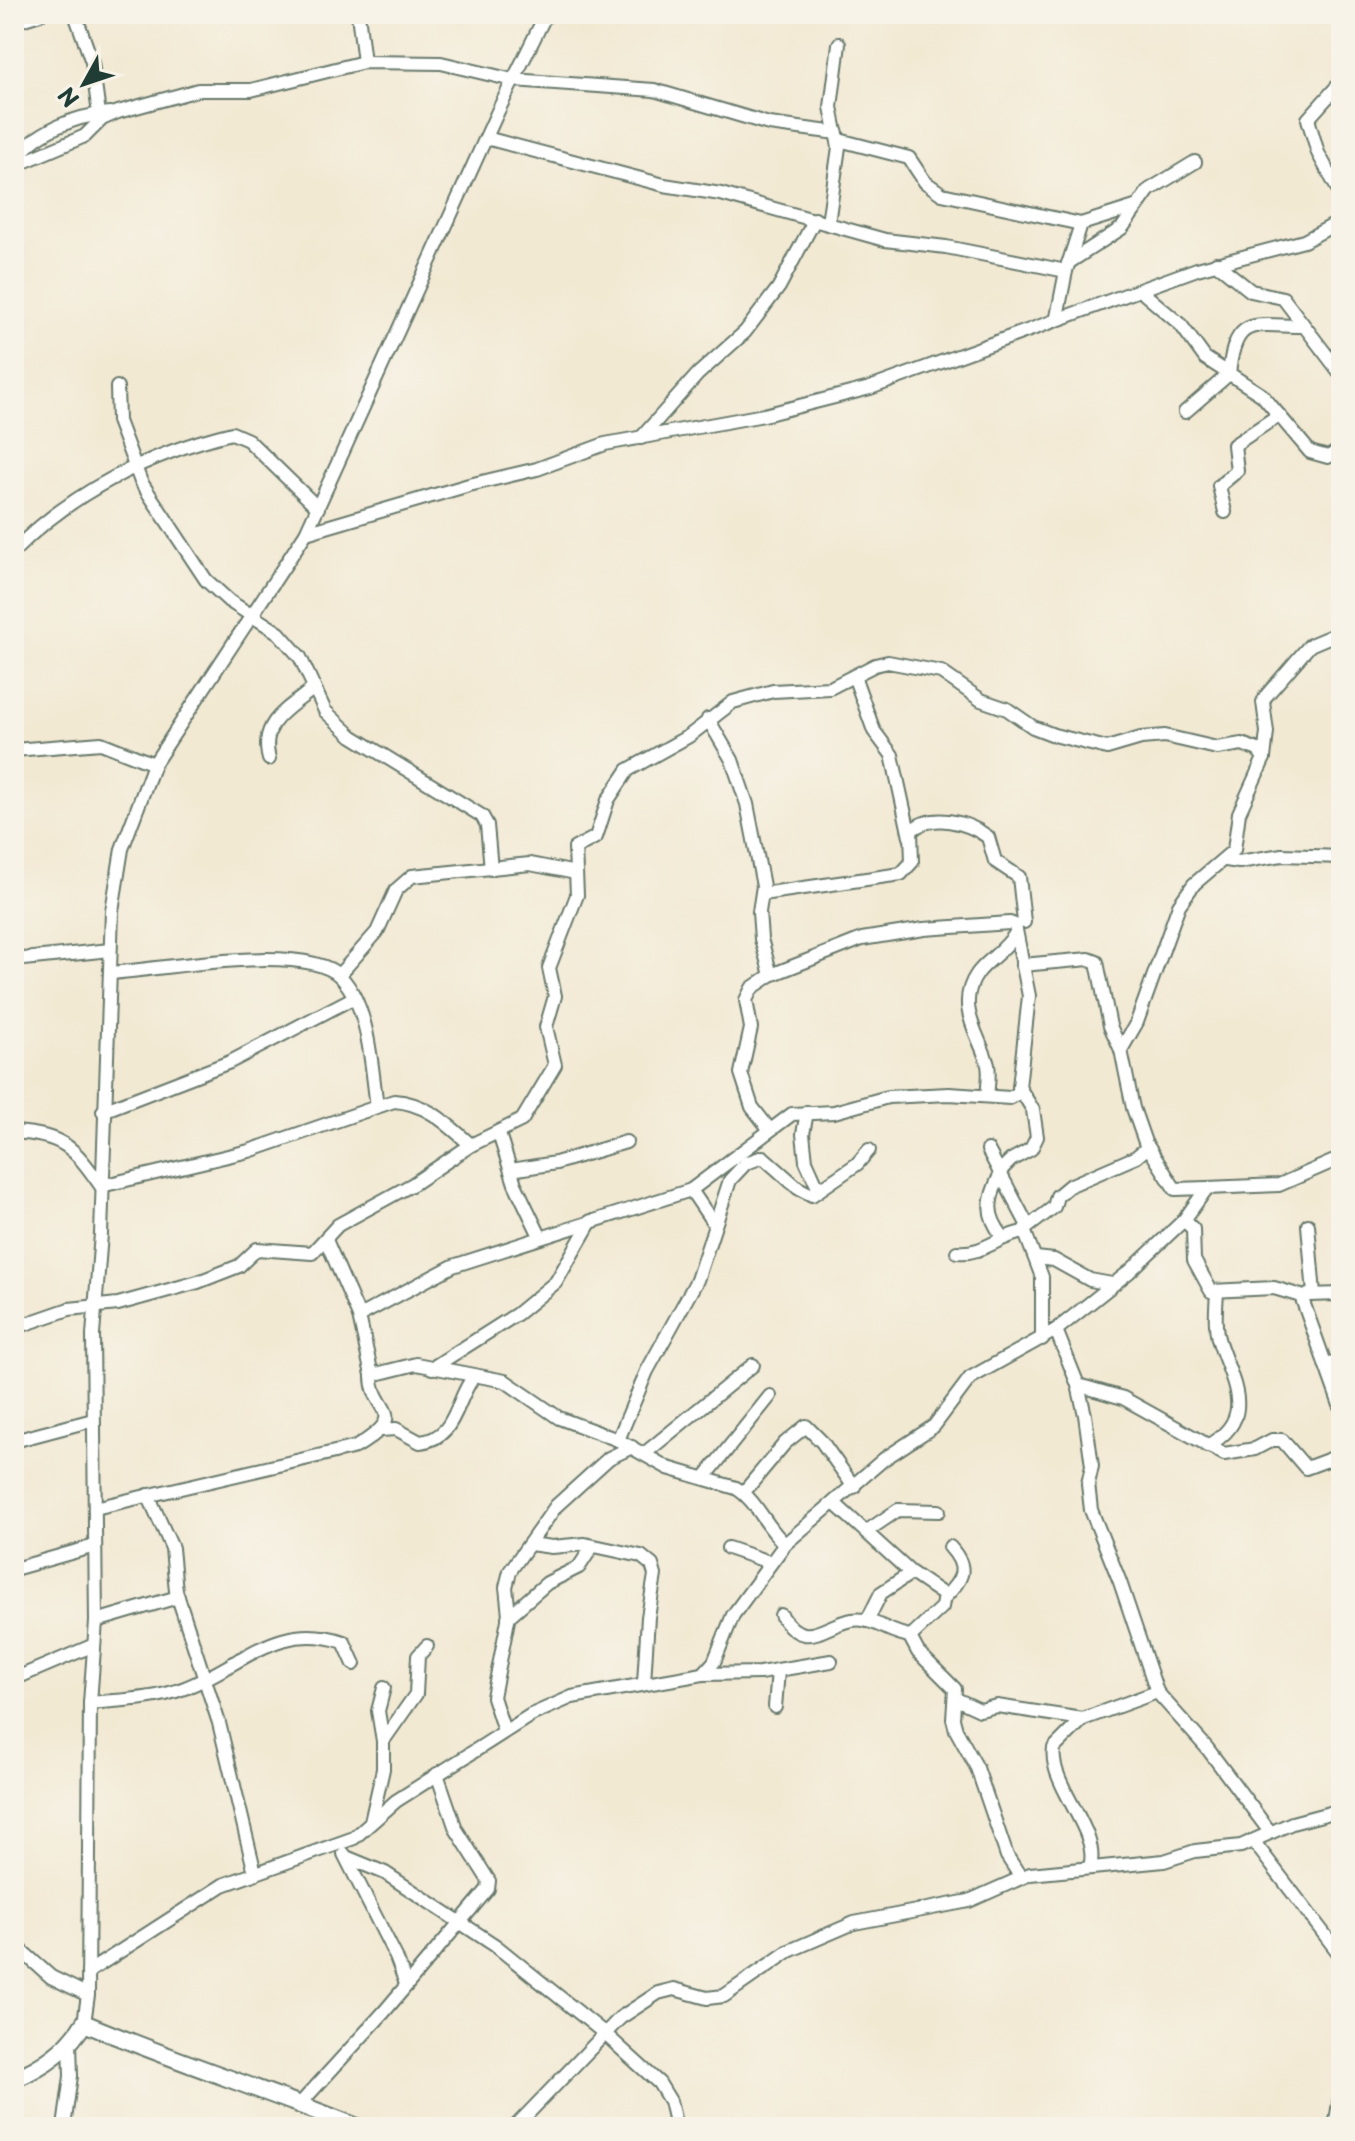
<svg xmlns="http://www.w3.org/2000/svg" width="1355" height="2141" viewBox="0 0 1355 2141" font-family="'Playpen Sans',sans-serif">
<rect width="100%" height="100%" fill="#f7f3e8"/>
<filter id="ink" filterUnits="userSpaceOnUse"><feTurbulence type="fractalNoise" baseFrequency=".0125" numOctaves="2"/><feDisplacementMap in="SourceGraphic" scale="16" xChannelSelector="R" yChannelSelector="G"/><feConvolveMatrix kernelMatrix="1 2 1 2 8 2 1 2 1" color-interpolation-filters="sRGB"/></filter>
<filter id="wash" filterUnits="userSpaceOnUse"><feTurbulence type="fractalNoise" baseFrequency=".006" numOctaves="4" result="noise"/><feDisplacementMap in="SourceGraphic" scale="32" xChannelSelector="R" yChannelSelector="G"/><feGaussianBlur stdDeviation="1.8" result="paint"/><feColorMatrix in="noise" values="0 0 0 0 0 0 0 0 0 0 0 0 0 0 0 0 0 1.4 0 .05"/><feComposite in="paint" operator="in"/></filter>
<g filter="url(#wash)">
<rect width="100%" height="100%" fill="#f2e9d3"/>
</g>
<g filter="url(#ink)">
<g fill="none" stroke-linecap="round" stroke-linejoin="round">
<defs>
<g id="minor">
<path d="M75 14 92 62 99 114"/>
<path d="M358 14 364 62"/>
<path d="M14 22 40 14"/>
<path d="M1341 82 1308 119 1318 153 1341 195"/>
<path d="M486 138 664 185 721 194 885 240 946 247 1066 271"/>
<path d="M839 140 909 158 925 182 942 194 1081 224"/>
<path d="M14 162C34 131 75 116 110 113"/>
<path d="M14 166 85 136 102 119 118 112 198 90H251L364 62 441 63 513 80 654 90 769 124 837 133"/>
<path d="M828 223 839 147 831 107 839 44"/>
<path d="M1068 263 1122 228 1149 190 1195 162"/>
<path d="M1216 263 1251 291 1283 298 1341 374"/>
<path d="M1141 291 1181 325 1205 358 1262 395 1310 452 1328 457 1341 449"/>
<path d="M1057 317 1066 271 1081 224 1135 207"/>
<path d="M117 387 118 421 141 482 206 580 229 601 279 633 300 657 325 711 352 736 482 816 487 825 491 869"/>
<path d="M1185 412 1229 374C1235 314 1254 326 1303 326"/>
<path d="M641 438 698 374 745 332 779 287 815 219"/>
<path d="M1225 512 1219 486 1237 471 1234 445 1279 415"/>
<path d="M306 533 469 485 537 469 605 444 764 415 870 388 1197 269 1304 241 1341 221"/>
<path d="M14 551C71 492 153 452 232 433L248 440 318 508"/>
<path d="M854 676 874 731 892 755 910 837"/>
<path d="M708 719 732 760 747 804 763 886 759 912 761 939 771 975"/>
<path d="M14 750 101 743 154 764"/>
<path d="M1264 758 1267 732 1263 702 1266 696 1310 645 1336 634 1341 627"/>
<path d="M269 759C259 722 288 709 314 688"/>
<path d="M1226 860 1239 862 1282 855 1341 857"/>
<path d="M762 894 901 874 912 862 911 831C932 812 968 822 988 837L995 861 1019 877 1024 922"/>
<path d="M14 960 110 950"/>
<path d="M1022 965 1089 959 1097 962 1110 1026 1121 1050"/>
<path d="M110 973C158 970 306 941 341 977 370 1008 371 1067 377 1106"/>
<path d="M339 975 377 932 396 890 412 876 530 864 576 873"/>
<path d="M987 1096C988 1086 990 1075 988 1065 981 1037 954 1007 977 974 987 960 1004 952 1016 933"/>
<path d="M103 1111 230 1062 353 998"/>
<path d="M807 1112 803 1134 806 1161 819 1190"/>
<path d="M770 1130 752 1107 741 1073 751 1028 746 1000 752 988 771 975 862 939 924 929 1010 923 1015 925 1029 996 1019 1087 1033 1110 1037 1137 1031 1149 1011 1160 999 1172"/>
<path d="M14 1132C63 1135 74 1147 101 1186L249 1151 394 1101C427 1103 447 1124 471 1145"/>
<path d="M499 1134 515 1184 540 1236"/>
<path d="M1147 1145 1175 1189 1207 1188"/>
<path d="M988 1150 1028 1226"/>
<path d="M511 1170 556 1163 626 1142"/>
<path d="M1000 1175C988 1200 985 1214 1003 1237"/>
<path d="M691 1190 714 1224"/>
<path d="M1184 1220 1193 1229 1194 1260 1211 1291 1274 1288 1301 1296 1341 1408"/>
<path d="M1308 1225 1314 1294"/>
<path d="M326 1240 359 1316 372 1375"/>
<path d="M957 1252C984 1255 999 1235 1024 1232"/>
<path d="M1036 1258 1054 1260 1090 1280 1112 1284"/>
<path d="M1308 1295 1341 1294"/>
<path d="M359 1316 453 1266 691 1190 792 1114 834 1112 888 1097 949 1094 1010 1098 1020 1092"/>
<path d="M14 1328 69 1309 118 1304 198 1282 239 1266 257 1249 312 1253 338 1225 413 1184 471 1145 522 1120 555 1065 546 1027 555 996 549 968 577 895 575 848 596 837 608 800 628 770 689 736 733 702 773 691 830 688 875 665 888 662 941 672 981 700 1007 709 1033 727 1054 735 1107 748 1141 738 1165 736 1217 748 1242 744 1258 750 1264 758 1239 813 1234 850 1194 884 1179 905 1137 1022 1121 1050 1133 1108 1147 1148 1136 1157 1069 1186 1057 1196 1054 1207 1024 1230 1042 1277V1339"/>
<path d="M1056 1330 1078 1385 1085 1415 1092 1466 1088 1484 1091 1510 1120 1582 1157 1692 1207 1748 1270 1832"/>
<path d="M1325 1364 1341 1363"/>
<path d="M432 1368 517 1314 556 1282 591 1221"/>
<path d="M1078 1385 1123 1398 1224 1454 1255 1449 1272 1440H1282L1306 1468 1341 1455"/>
<path d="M381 1430 396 1429 420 1442C457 1438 455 1400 474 1376"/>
<path d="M618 1440 647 1371 697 1280 730 1180 746 1163 763 1157 798 1188 812 1195 857 1164 869 1150"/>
<path d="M14 1441 93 1420"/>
<path d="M1207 1446C1258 1418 1232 1382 1219 1342 1214 1327 1216 1308 1217 1292"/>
<path d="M644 1454 753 1365"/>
<path d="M705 1477 770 1396"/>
<path d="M744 1492 785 1443 806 1426 822 1442 854 1487"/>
<path d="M148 1495 172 1548 176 1591 219 1723 255 1873"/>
<path d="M834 1503 910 1572 944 1595 942 1607 910 1637 918 1652 955 1689 953 1719 956 1730 977 1768 1007 1856 1020 1876"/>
<path d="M95 1508 356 1447C414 1411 371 1413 372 1375L416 1364 505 1381 559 1418 618 1440 668 1468 736 1488C757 1500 766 1528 785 1544"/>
<path d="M867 1531 898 1510 939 1511"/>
<path d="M530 1544 552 1547 585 1544 641 1556 652 1565 655 1575 648 1617 644 1683"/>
<path d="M728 1548 769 1562"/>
<path d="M14 1569 95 1546"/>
<path d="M945 1597C963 1579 969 1568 950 1547"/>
<path d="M781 1615C809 1658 829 1615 864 1620 880 1623 893 1634 911 1636"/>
<path d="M508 1617 547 1583 579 1567 592 1547"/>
<path d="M96 1621 178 1597"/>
<path d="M867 1621 881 1593 911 1573"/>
<path d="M703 1674 760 1673 831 1661"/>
<path d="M14 1679 94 1645"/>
<path d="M956 1699 980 1710 997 1706 1083 1719"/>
<path d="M90 1703C120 1700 153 1700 182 1689 241 1668 275 1619 344 1642L354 1664"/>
<path d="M775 1707 778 1671"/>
<path d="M504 1731 493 1697 509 1615 506 1587 510 1571 556 1506 609 1458 632 1447"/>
<path d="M383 1741 378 1711 384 1688"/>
<path d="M371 1822 383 1769V1741L416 1694 418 1656 427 1646"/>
<path d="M1254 1842 1341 1956"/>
<path d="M344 1854 396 1957 406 1984"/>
<path d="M346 1857 385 1873 496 1946 604 2033 659 2083 670 2101 676 2127"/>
<path d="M1090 1867C1101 1831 1048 1785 1054 1748L1083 1719 1157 1692"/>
<path d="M14 1944 51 1977 88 1995"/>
<path d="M88 1972 223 1885 354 1838 396 1801 531 1715 572 1697 703 1674 714 1662 733 1615 785 1544 884 1459 934 1426 970 1378 1056 1330 1129 1272 1184 1220 1207 1188 1279 1185 1341 1158"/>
<path d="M84 2023 88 1995 90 1703 96 1621 93 1335 101 1234 112 911 122 849 154 764 306 533 498 111 546 14"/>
<path d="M300 2104 384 2012 488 1889 489 1881 456 1829 437 1774"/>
<path d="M64 2127 71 2076 70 2043"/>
<path d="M515 2127 620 2018 658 1993 674 1989 707 1998 724 1996 789 1951 854 1923 969 1901 1030 1874 1164 1861 1195 1851 1241 1846 1292 1823 1341 1810"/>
<path d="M1335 2127 1341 2091"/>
</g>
<path id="major" d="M14 2079C43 2067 68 2050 84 2023 174 2061 266 2090 357 2127"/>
</defs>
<use href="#minor" stroke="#69796c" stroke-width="16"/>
<use href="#major" stroke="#69796c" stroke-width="20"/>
<use href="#minor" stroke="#fff" stroke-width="12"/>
<use href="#major" stroke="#fff" stroke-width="16"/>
</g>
</g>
<rect width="1355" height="2141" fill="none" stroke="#f7f3e8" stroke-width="48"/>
<g transform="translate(84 84) rotate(230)" stroke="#f7f3e8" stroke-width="6" paint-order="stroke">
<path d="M0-6L14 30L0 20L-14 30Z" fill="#1f3d34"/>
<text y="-12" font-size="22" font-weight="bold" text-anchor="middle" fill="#1f3d34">N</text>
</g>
</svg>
